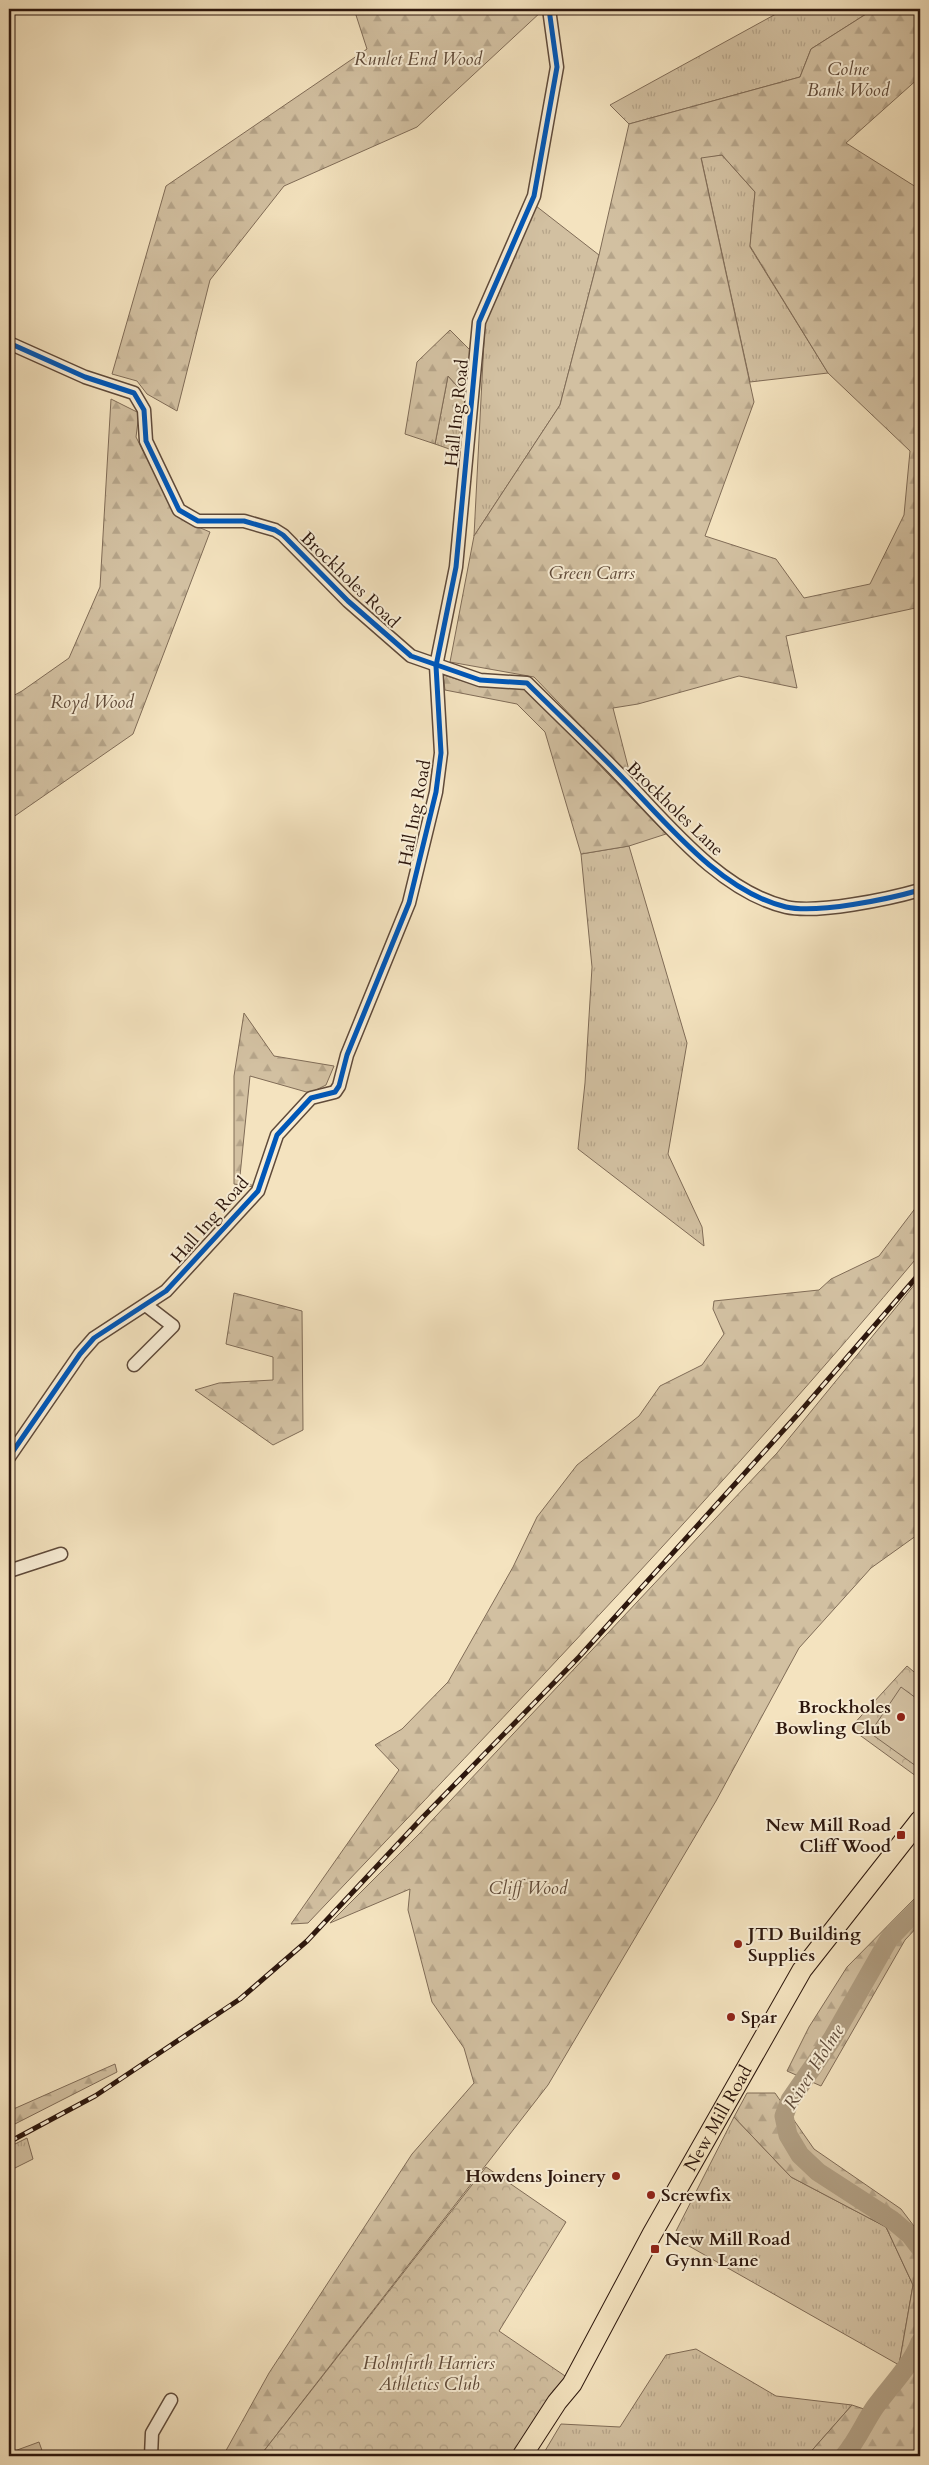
<svg xmlns="http://www.w3.org/2000/svg" width="929" height="2465" viewBox="0 0 929 2465" font-family="Cardo,serif">
<defs>
<pattern id="grass-tufts" width="24" height="20" patternUnits="userSpaceOnUse" patternTransform="scale(1.25)"><rect width="24" height="20" fill="#d2c0a1"/><path d="M3 7l-1-3M5 7V3M7 7l1-3M15 17l-1-3M17 17v-4M19 17l1-3" fill="none" stroke="#b5a489"/></pattern>
<pattern id="forest-firs" width="22" height="20" patternUnits="userSpaceOnUse" patternTransform="scale(1.25)"><rect width="22" height="20" fill="#d2c0a1"/><path d="M5 1l3.5 6h-7zM16 11l3.5 6h-7z" fill="#b5a489"/></pattern>
<pattern id="park-crowns" width="20" height="18" patternUnits="userSpaceOnUse" patternTransform="scale(1.25)"><rect width="20" height="18" fill="#d2c0a1"/><path d="M2 6a3 3 0 1 1 6 0M12 15a3 3 0 1 1 6 0" fill="none" stroke="#b5a489"/></pattern>
</defs>
<rect width="100%" height="100%" fill="#f4e3bf"/>
<filter id="stains"><feTurbulence type="fractalNoise" baseFrequency=".004" numOctaves="4"/><feColorMatrix values="0 0 0 0 .2 0 0 0 0 .09 0 0 0 0 .02 0 0 0 .5 -.17"/></filter>
<radialGradient id="worn" r=".72"><stop offset=".6" stop-color="#630" stop-opacity="0"/><stop offset="1" stop-color="#630" stop-opacity=".3"/></radialGradient>
<g fill="url(#grass-tufts)" stroke="#806c57">
<path d="M785 9H874L811 49 800 77 629 124 610 105Z"/>
<path d="M722 155 755 192 750 247 828 373 750 382 701 157Z"/>
<path d="M536 206 599 255 560 405 474 536 485 321Z"/>
<path d="M448 376 468 398 458 452 435 444Z"/>
<path d="M629 846 687 1043 668 1154 702 1227 704 1246 578 1149 585 1083 592 967 581 854Z"/>
<path d="M734 2117 791 2177 886 2227 913 2285 899 2365 673 2237Z"/>
<path d="M27 2138 33 2159 9 2171V2147Z"/>
<path d="M696 2349 776 2396 852 2405 807 2456H542L561 2424 620 2427 666 2355Z"/>
</g>
<g fill="url(#forest-firs)" stroke="#806c57" fill-rule="evenodd">
<path d="M354 9H542V11L417 127 284 186 210 280 177 411 147 394 137 381 112 374 166 186 367 49Z"/>
<path d="M874 9H920V77L846 143 916 187 920 186V607L786 636 797 688 739 676 638 704 613 708 631 778 534 677 450 662 474 536 560 405 599 255 629 124 800 77 811 49ZM722 155 755 192 750 246 828 373 910 451 904 515 870 584 804 598 776 559 705 536 754 402 701 158Z"/>
<path d="M450 330 471 351 468 398 448 376 435 444 405 434 417 362Z"/>
<path d="M111 399 139 413 136 437 173 510 184 521 210 532 133 734 9 820V698L22 691 69 658 100 587Z"/>
<path d="M443 675 473 684 525 688 666 834 629 846 581 854 545 732 517 704 445 690Z"/>
<path d="M244 1013 274 1056 334 1066 326 1085 310 1093 250 1076 240 1176 254 1187 234 1184V1076Z"/>
<path d="M920 1202V1254C726 1486 516 1704 308 1923L291 1924 399 1770 375 1745 402 1729 448 1682 513 1567 537 1517 577 1465 639 1416 660 1386 702 1365 724 1334 713 1309 714 1301 819 1290 831 1279 879 1256Z"/>
<path d="M920 1278V1533L871 1568 799 1648 716 1801 548 2085 260 2456H223L269 2373 412 2154 474 2083 464 2048 432 2002 408 1910 410 1889 330 1923 420 1833 777 1453Z"/>
<path d="M234 1293 302 1311 303 1430 273 1445 195 1390 219 1383 273 1380V1357L226 1344Z"/>
<path d="M920 1893V1924L905 1940 821 2086 787 2071 809 2027 847 1967Z"/>
<path d="M115 2064 117 2072 9 2127V2111Z"/>
<path d="M747 2093H775L814 2149 901 2209 920 2234V2456H807L852 2405 864 2409 899 2365 913 2285 886 2227 791 2177 734 2117Z"/>
<path d="M39 2442 44 2456H9V2453Z"/>
</g>
<g fill="url(#park-crowns)" stroke="#806c57">
<path d="M907 1666 920 1677V1779L850 1728Z"/>
<path d="M486 2167 566 2222 499 2331 568 2378 514 2456H260Z"/>
</g>
<path fill="#d2c0a1" stroke="#806c57" d="M901 1687 920 1701V1759L916 1766 870 1733Z"/>
<g fill="none" stroke-linecap="round" stroke-linejoin="round">
<g stroke="#b09e82" stroke-width="19">
<path d="M920 1907 889 1939 832 2039 790 2100 784 2116 788 2135 800 2155 818 2172 892 2220 910 2235 920 2248"/>
<path d="M844 2456C857 2441 864 2423 875 2407 890 2386 911 2366 920 2342"/>
</g>
<defs>
<g id="minor">
<path d="M9 343 85 377 134 393 144 410 146 441 179 510 198 521H244L275 530 283 535 348 601 411 656 480 680 527 683C557 713 589 743 619 774 665 821 719 891 786 907 817 914 889 899 920 890"/>
<path d="M134 1365 173 1326 147 1306"/>
<path d="M9 1457 80 1354 94 1338 166 1291 258 1191 277 1135 311 1098 335 1092 339 1086 347 1055 409 903 436 792 441 753 436 666 456 567 479 322 534 196 557 67 549 9"/>
<path d="M9 1571 61 1554"/>
<path d="M151 2456 152 2433 171 2400"/>
</g>
<g id="primary">
<path id="s1" d="M522 2456 557 2402 572 2384 652 2234 802 1970 920 1820"/>
</g>
</defs>
<use href="#minor" stroke="#5f4a3a" stroke-width="15"/>
<use href="#primary" stroke="#2d170d" stroke-width="21"/>
<use href="#minor" stroke="#f8edd5" stroke-width="12"/>
<use href="#primary" stroke="#f4e3bf" stroke-width="19"/>
<defs>
<path id="rail" d="M9 2142 95 2096 240 1999 307 1941 423 1817 579 1657 799 1413 920 1273"/>
</defs>
<use href="#rail" stroke="#2d170d" stroke-width="5"/>
<use href="#rail" stroke="#f8edd5" stroke-width="3" stroke-dasharray="9" stroke-linecap="butt"/>
<defs>
<g id="cycleway">
<path d="M9 343 85 377 134 393 144 410 146 441 179 510 198 521H244L275 530 283 535 348 601 411 656 480 680 527 683C557 713 589 743 619 774 665 821 719 891 786 907 817 914 889 899 920 890"/>
<path d="M9 1457 80 1354 94 1338 166 1291 258 1191 277 1135 311 1098 335 1092 339 1086 347 1055 409 903 436 792 441 753 436 666 456 567 479 322 534 196 557 67 549 9"/>
</g>
</defs>
<use href="#cycleway" stroke="#f8edd5" stroke-width="8"/>
<use href="#cycleway" stroke="#0057b8" stroke-width="5"/>
</g>
<g fill="#8f2418" stroke="#f8edd5" stroke-width="2">
<circle cx="901" cy="1717" r="5"/>
<rect x="896" y="1830" width="10" height="10" rx="2.5"/>
<circle cx="738" cy="1944" r="5"/>
<circle cx="731" cy="2017" r="5"/>
<circle cx="616" cy="2176" r="5"/>
<circle cx="651" cy="2195" r="5"/>
<rect x="650" y="2244" width="10" height="10" rx="2.5"/>
</g>
<g text-anchor="middle" dominant-baseline="central" stroke-width="4" stroke-linejoin="round" paint-order="stroke">
<g font-size="18" font-style="italic" fill="#5f4a39" stroke="#f8edd5">
<text x="418" y="59">Runlet End Wood</text>
<text x="848" y="69">Colne<tspan x="848" dy="21">Bank Wood</tspan></text>
<text x="592" y="573">Green Carrs</text>
<text x="92" y="702">Royd Wood</text>
<text x="528" y="1888">Cliff Wood</text>
<text x="429" y="2363">Holmfirth Harriers<tspan x="429" dy="21">Athletics Club</tspan></text>
</g>
<g font-size="18" fill="#2d170d" stroke="#f8edd5">
<text transform="translate(457 413) rotate(-84)">Hall Ing Road</text>
<text transform="translate(350 580) rotate(44)">Brockholes Road</text>
<text transform="translate(675 809) rotate(44)">Brockholes Lane</text>
<text transform="translate(415 813) rotate(-79)">Hall Ing Road</text>
<text transform="translate(210 1220) rotate(-49)">Hall Ing Road</text>
<text stroke="none"><textPath href="#s1" startOffset="391">New Mill Road</textPath></text>
</g>
<g font-size="18" font-weight="bold" fill="#2d170d" stroke="#f8edd5" text-anchor="start">
<text x="891" y="1707" text-anchor="end">Brockholes<tspan x="891" dy="21">Bowling Club</tspan></text>
<text x="891" y="1825" text-anchor="end">New Mill Road<tspan x="891" dy="21">Cliff Wood</tspan></text>
<text x="748" y="1934">JTD Building<tspan x="748" dy="21">Supplies</tspan></text>
<text x="741" y="2017">Spar</text>
<text x="606" y="2176" text-anchor="end">Howdens Joinery</text>
<text x="661" y="2195">Screwfix</text>
<text x="665" y="2239">New Mill Road<tspan x="665" dy="21">Gynn Lane</tspan></text>
</g>
<g font-size="19" font-style="italic" fill="#614d3c" stroke="#f8edd5">
<text transform="translate(814 2067) rotate(-58)">River Holme</text>
</g>
</g>
<rect width="929" height="2465" fill="none" stroke="#f4e3bf" stroke-width="30"/>
<rect x="10" y="10" width="909" height="2445" fill="none" stroke="#2d170d" stroke-width="2.5"/>
<rect x="15" y="15" width="899" height="2435" fill="none" stroke="#2d170d"/>
<rect width="100%" height="100%" filter="url(#stains)"/>
<rect width="100%" height="100%" fill="url(#worn)"/>
</svg>
